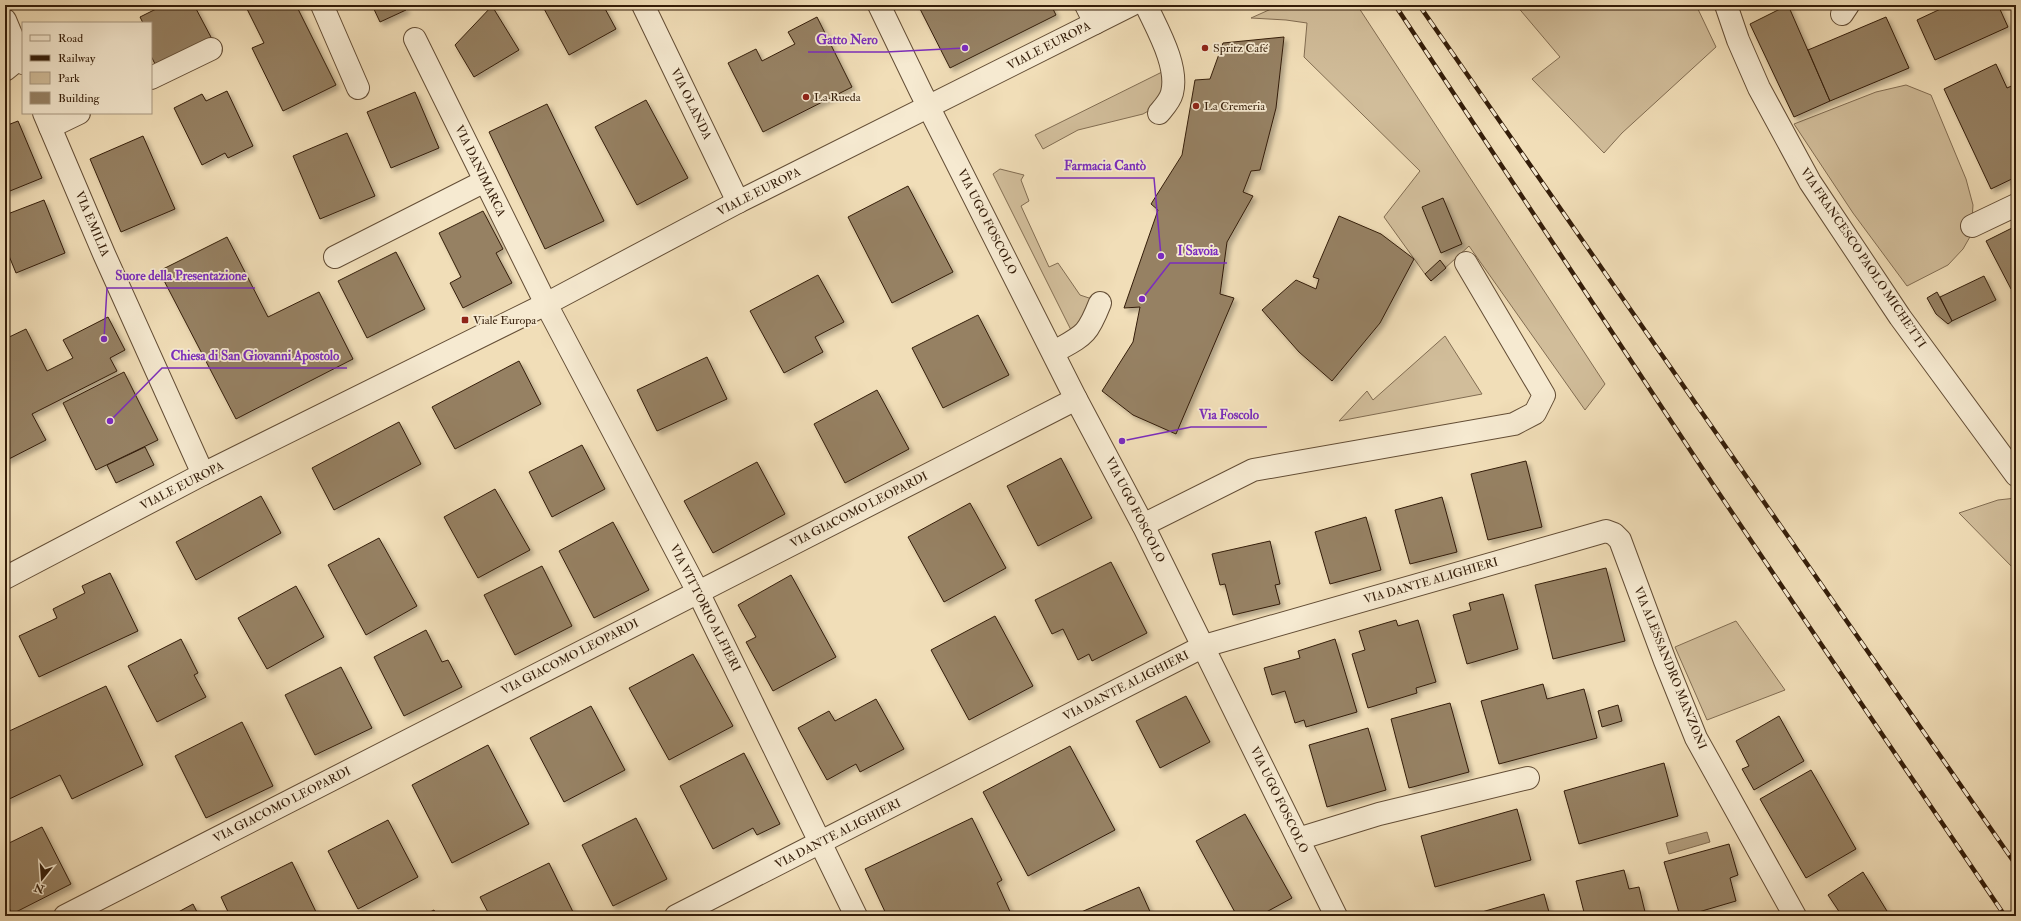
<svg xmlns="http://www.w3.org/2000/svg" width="2021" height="921" viewBox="0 0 2021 921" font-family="'IM FELL Double Pica',serif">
<defs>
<filter id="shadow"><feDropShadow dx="3.5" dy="3.5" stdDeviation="2" flood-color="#0004"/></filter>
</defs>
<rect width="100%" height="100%" fill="#f1deb8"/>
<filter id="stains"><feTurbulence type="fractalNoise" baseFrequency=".005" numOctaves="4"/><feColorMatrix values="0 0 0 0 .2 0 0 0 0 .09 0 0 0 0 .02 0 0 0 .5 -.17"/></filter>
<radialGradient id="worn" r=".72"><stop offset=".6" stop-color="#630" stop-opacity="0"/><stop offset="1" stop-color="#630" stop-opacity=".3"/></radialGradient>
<g fill="#d1bd9a" stroke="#826d52">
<path d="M1280 5H1357L1605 384 1585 410 1469 246 1431 281 1425 274 1384 217 1420 171 1304 57 1307 23 1286 20 1251 18Z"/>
<path d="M1516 5H1696L1716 47 1622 133 1604 153 1532 79 1560 57Z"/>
<path d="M1162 72 1163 94 1157 106 1143 114 1078 130 1043 149 1035 135Z"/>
<path d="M1906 85 1931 95 1966 179 1973 205 1971 235 1963 249 1948 265 1907 286 1853 213 1794 124 1876 92Z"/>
<path d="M1000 169 1024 175 1021 180 1029 201 1021 206 1049 267 1058 263 1080 295 1095 300 1074 336 993 174Z"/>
<path d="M1445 336 1482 394 1339 421 1367 391 1373 400Z"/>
<path d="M2016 498V571L1959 513 1998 500Z"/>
<path d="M1736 621 1785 690 1707 720 1675 647Z"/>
</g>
<path fill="#b19c7c" stroke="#7f694e" d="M1707 832 1710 842 1669 854 1666 843Z"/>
<g fill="#968164" stroke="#341d09" filter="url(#shadow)">
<path d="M164 5H194L212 39 157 68 151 56V23H143L140 17Z"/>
<path d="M245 5H296L336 85 283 111 252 48 264 43Z"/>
<path d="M372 5H404L406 10 380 22Z"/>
<path d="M542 5H603L616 29 569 55Z"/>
<path d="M918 5H1051L1056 15 950 68Z"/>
<path d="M1788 5 1830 101 1794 117 1750 24Z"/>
<path d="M1949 5H1998L2008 27 1935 60 1917 20Z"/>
<path d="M492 6 519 50 474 77 455 45Z"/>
<path d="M817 17 852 87 763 132 728 63 756 49 762 61 795 44 788 32Z"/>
<path d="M1886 17 1909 68 1830 101 1808 50Z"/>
<path d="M1284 37 1276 108 1260 170 1251 171 1243 192 1253 196 1227 242 1220 294 1234 298 1176 434 1133 415 1102 391 1133 342 1140 307 1124 308 1158 210 1151 204 1182 155 1195 80 1210 79 1223 43Z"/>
<path d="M1996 64 2007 88 2016 84V177L1991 189 1944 89Z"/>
<path d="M227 91 253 146 228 158 225 153 202 165 174 108 202 94 206 101Z"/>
<path d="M415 92 439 148 391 168 367 112Z"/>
<path d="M646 100 688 178 637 205 595 127Z"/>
<path d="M547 104 604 221 545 249 489 132Z"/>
<path d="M18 121 42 178 5 193V126Z"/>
<path d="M347 133 375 196 320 219 293 156Z"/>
<path d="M143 136 175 209 121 232 90 159Z"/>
<path d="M908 186 953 272 892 303 848 217Z"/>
<path d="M1443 198 1462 244 1441 253 1422 207Z"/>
<path d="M44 200 65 253 16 273 5 246V215Z"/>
<path d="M483 211 503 249 496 253 512 283 463 308 450 283 461 277 439 233Z"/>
<path d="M1339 216 1381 234 1414 259 1380 323 1332 381 1299 352 1262 310 1296 280 1316 289 1319 279 1313 277Z"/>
<path d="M2016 226V287L2011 289 1986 241Z"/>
<path d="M227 237 268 317 319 292 353 359 236 419 159 271Z"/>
<path d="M396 252 425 309 367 338 338 281Z"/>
<path d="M1440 260 1446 268 1431 281 1425 274Z"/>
<path d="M818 275 844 322 815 337 823 352 784 373 750 311Z"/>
<path d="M1984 276 1996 300 1952 321 1940 297Z"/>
<path d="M1937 292 1952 321 1948 324 1936 314 1927 298Z"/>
<path d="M978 315 1009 375 943 408 912 348Z"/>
<path d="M108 317 125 350 110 358 117 371 32 414 46 440 5 461V339L26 329 47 371 73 358 63 340Z"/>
<path d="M707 357 727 399 657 431 637 390Z"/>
<path d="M519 361 541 404 455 449 432 407Z"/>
<path d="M124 372 158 440 96 470 63 403Z"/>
<path d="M877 390 909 449 845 483 814 424Z"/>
<path d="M399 422 421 464 334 510 312 468Z"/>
<path d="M582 445 605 489 552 517 529 472Z"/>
<path d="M145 447 154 465 116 483 107 465Z"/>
<path d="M1061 458 1092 518 1038 546 1007 486Z"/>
<path d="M1526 461 1542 527 1488 540 1471 474Z"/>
<path d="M757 462 785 514 713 553 684 501Z"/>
<path d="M495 489 530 550 478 578 444 517Z"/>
<path d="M261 496 281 533 196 580 176 542Z"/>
<path d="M1442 497 1457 552 1410 564 1395 510Z"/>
<path d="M970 503 1006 568 944 602 908 537Z"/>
<path d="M1366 517 1381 570 1330 584 1315 532Z"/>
<path d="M613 522 649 590 594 618 559 551Z"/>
<path d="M379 538 417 606 366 635 328 565Z"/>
<path d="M1270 541 1280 584 1275 585 1280 604 1233 615 1225 584 1220 585 1212 554Z"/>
<path d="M1111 562 1147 633 1092 661 1089 654 1078 660 1063 629 1052 634 1035 600Z"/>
<path d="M542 566 572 626 515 655 484 595Z"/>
<path d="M1606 568 1625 641 1553 659 1535 585Z"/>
<path d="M110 573 138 631 39 677 19 636 57 618 53 609 85 593 82 586Z"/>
<path d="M791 575 836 657 773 691 746 642 756 637 738 605Z"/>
<path d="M296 586 324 637 267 669 238 618Z"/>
<path d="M1503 594 1518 649 1467 664 1453 615 1471 610 1469 603Z"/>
<path d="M995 616 1033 686 969 720 931 650Z"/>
<path d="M1396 620 1398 626 1418 620 1436 682 1416 688 1417 693 1368 708 1352 654 1365 650 1359 631Z"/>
<path d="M426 630 442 662 448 660 462 687 404 716 374 657Z"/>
<path d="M181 639 198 673 194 675 206 697 157 722 128 666Z"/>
<path d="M1335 639 1357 712 1306 727 1304 720 1295 723 1285 691 1272 695 1264 668 1300 658 1298 651Z"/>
<path d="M693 654 733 726 669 760 629 688Z"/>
<path d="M341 667 372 728 315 755 285 695Z"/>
<path d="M1543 684 1547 699 1584 689 1597 738 1499 764 1481 701Z"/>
<path d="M106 686 143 765 72 799 60 775 5 801V733Z"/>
<path d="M1186 696 1210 742 1160 768 1136 721Z"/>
<path d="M876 699 904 749 860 772 856 764 827 780 798 728 829 711 835 721Z"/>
<path d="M1450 703 1469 772 1409 788 1391 719Z"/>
<path d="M1618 705 1622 721 1602 727 1598 711Z"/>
<path d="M591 706 625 770 564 802 530 738Z"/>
<path d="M1779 716 1804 761 1754 790 1742 769 1749 766 1736 741Z"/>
<path d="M242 722 273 786 206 818 175 756Z"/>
<path d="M1368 728 1386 790 1327 807 1309 745Z"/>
<path d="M488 745 529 824 452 863 412 785Z"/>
<path d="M1070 746 1115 830 1028 876 983 792Z"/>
<path d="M744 753 780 824 757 835 753 828 713 849 680 786Z"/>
<path d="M1664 763 1678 816 1579 844 1564 791Z"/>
<path d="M1811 770 1856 849 1806 878 1760 799Z"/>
<path d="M1517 809 1531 860 1435 887 1421 836Z"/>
<path d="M1245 814 1292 898 1259 916H1237L1196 841Z"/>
<path d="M636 818 667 879 613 906 582 845Z"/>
<path d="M972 818 1002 880 997 883 1012 916H887L865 869Z"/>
<path d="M388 820 418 877 358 909 328 851Z"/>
<path d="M42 827 71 884 12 914 5 900V845Z"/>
<path d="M1729 844 1738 875 1730 878 1736 901 1685 916H1680L1664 862Z"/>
<path d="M292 862 317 914 313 916H230L221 897Z"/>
<path d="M549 863 575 916H490L480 897Z"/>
<path d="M1624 870 1629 889 1639 887 1646 916H1585L1576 881Z"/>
<path d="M1863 872 1890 916H1842L1828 895Z"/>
<path d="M1139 887 1152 916H1072Z"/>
<path d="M1544 894 1550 916H1468Z"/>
<path d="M193 904 199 916H171Z"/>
<path d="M434 910 437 916H422Z"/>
</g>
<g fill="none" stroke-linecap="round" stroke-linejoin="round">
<defs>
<g id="minor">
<path d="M322 5 358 88"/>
<path d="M643 5 738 202"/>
<path d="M879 5 921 92 1076 399 1143 525 1336 916"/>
<path d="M1086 5 1095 23"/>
<path d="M1146 5C1157 29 1179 66 1172 93 1170 101 1164 107 1159 113"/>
<path d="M1726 5 1738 40 1759 88 1810 182 1900 317 2016 475"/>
<path d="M1842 14 1848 5"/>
<path d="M5 20 23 63"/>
<path d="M415 39 546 304 698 592 856 916"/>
<path d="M5 70 21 57"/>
<path d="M151 78 211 49"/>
<path d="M44 113 104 254 203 474"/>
<path d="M50 127 79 113"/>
<path d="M1972 226 2016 205"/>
<path d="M335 257 485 181"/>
<path d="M1054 352C1084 335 1087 336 1100 303"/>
<path d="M1143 525 1253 470 1514 424 1535 413 1544 395 1466 263"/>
<path d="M5 578 203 474 546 304 738 202 1131 5"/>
<path d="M1298 839 1379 814 1528 778"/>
<path d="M65 916 1076 399"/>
<path d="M676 916 1204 646 1606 531 1614 534 1620 540 1665 661 1696 738 1795 916"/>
</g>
</defs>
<use href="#minor" stroke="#634d35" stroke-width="24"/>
<use href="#minor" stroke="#f6ead1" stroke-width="22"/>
<defs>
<g id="rail">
<path d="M1395 5 1712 483 2005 916"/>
<path d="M1419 5 2016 865"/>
</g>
</defs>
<use href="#rail" stroke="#341d09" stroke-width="4.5"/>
<use href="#rail" stroke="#f6ead1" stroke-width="3" stroke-dasharray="9" stroke-linecap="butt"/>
</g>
<g fill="#8f2418" stroke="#f6ead1" stroke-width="1.5">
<circle cx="1205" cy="48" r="4"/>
<circle cx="806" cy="97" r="4"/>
<circle cx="1196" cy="106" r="4"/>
<rect x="461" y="316" width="8" height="8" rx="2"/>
</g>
<g text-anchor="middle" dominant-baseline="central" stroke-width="3.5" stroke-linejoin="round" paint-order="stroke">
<g font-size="12" fill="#341d09" stroke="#f6ead1">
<text transform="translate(1049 46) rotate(-27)">VIALE EUROPA</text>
<text transform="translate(691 104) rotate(64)">VIA OLANDA</text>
<text transform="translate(480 171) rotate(64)">VIA DANIMARCA</text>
<text transform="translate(759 192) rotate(-27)">VIALE EUROPA</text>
<text transform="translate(987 222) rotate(63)">VIA UGO FOSCOLO</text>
<text transform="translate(92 224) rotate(67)">VIA EMILIA</text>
<text transform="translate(1863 258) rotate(56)">VIA FRANCESCO PAOLO MICHETTI</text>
<text transform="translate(182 486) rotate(-27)">VIALE EUROPA</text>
<text transform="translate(859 510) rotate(-27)">VIA GIACOMO LEOPARDI</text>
<text transform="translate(1135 510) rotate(63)">VIA UGO FOSCOLO</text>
<text transform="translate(1431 581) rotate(-16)">VIA DANTE ALIGHIERI</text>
<text transform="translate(705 608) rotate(63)">VIA VITTORIO ALFIERI</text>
<text transform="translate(570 657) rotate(-27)">VIA GIACOMO LEOPARDI</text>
<text transform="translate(1670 668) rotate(68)">VIA ALESSANDRO MANZONI</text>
<text transform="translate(1126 686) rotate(-27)">VIA DANTE ALIGHIERI</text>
<text transform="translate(1279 800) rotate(64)">VIA UGO FOSCOLO</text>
<text transform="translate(282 805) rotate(-27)">VIA GIACOMO LEOPARDI</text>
<text transform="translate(838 834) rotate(-27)">VIA DANTE ALIGHIERI</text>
</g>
<g font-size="12" fill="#341d09" stroke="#f6ead1" text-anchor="start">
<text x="1213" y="48">Spritz Café</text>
<text x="814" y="97">La Rueda</text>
<text x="1204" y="106">La Cremeria</text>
<text x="473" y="320">Viale Europa</text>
</g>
</g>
<path fill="none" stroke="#7b2cbf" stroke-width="1.5" d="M965 48L886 52H808M1161 256L1154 178H1056M1142 299L1170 263H1227M104 339L107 288H255M110 421L162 368H347M1122 441L1191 427H1267"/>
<g fill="#7b2cbf" stroke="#f6ead1" stroke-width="1.5">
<circle cx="965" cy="48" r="4"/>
<circle cx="1161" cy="256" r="4"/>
<circle cx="1142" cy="299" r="4"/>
<circle cx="104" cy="339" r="4"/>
<circle cx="110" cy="421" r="4"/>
<circle cx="1122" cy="441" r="4"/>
</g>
<g font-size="13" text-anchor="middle" font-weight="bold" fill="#7b2cbf" stroke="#f6ead1" stroke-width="3.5" stroke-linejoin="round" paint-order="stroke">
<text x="847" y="44">Gatto Nero</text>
<text x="1105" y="170">Farmacia Cantò</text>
<text x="1198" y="255">I Savoia</text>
<text x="181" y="280">Suore della Presentazione</text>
<text x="255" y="360">Chiesa di San Giovanni Apostolo</text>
<text x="1229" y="419">Via Foscolo</text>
</g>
<rect width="2021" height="921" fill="none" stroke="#f1deb8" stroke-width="20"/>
<rect x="6" y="6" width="2009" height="909" fill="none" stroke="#341d09" stroke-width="2"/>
<rect x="10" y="10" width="2001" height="901" fill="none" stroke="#341d09"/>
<rect x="22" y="22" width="130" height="92" fill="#f6ead1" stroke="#a89881"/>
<rect x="30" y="35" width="20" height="6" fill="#f6ead1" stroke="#a89881"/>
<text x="58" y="42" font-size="12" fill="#341d09">Road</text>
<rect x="30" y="55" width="20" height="6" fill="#341d09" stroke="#a89881"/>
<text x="58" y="62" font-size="12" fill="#341d09">Railway</text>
<rect x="30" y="72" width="20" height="12" fill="#d1bd9a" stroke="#a89881"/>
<text x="58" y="82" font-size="12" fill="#341d09">Park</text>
<rect x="30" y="92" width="20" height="12" fill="#968164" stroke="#a89881"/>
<text x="58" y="102" font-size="12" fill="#341d09">Building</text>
<g transform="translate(42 879) rotate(197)" stroke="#f6ead1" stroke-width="3" paint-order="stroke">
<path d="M0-3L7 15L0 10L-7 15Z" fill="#341d09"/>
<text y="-6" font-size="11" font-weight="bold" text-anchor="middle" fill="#341d09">N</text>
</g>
<rect width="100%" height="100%" filter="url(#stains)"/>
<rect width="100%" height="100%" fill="url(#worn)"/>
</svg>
